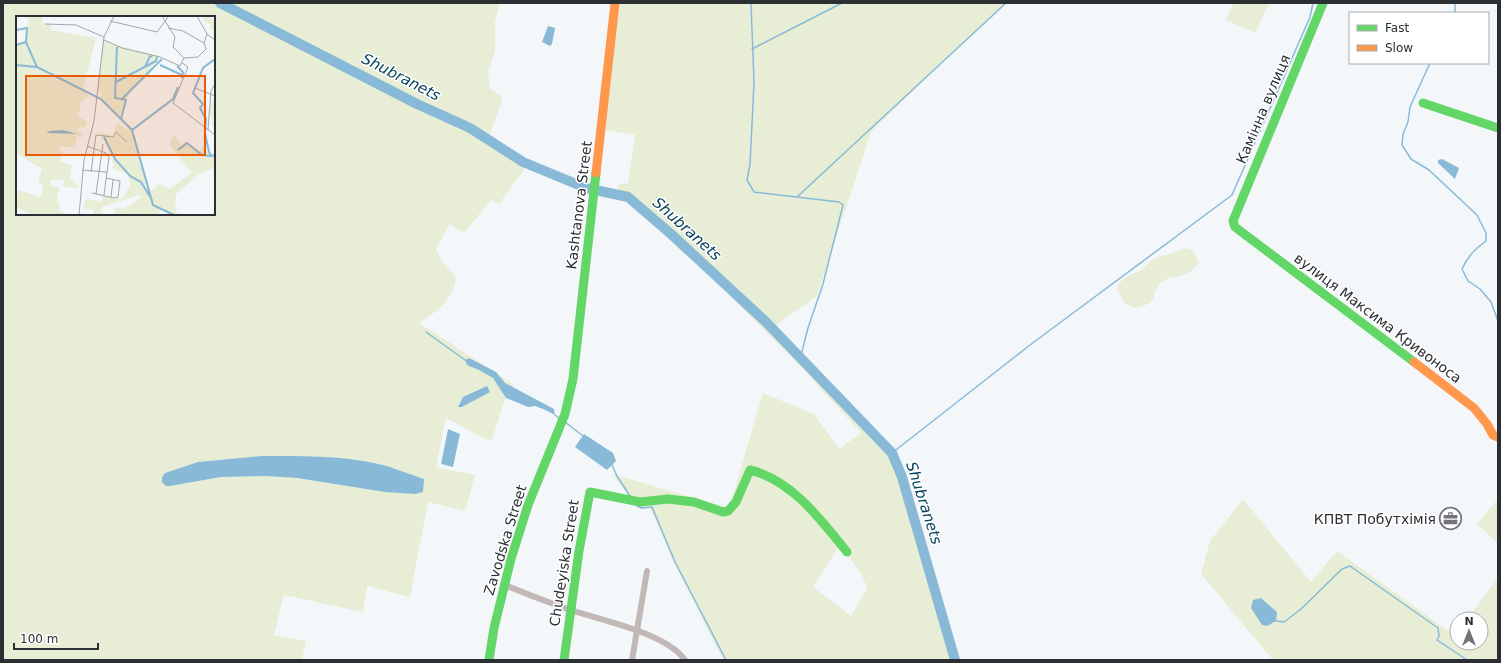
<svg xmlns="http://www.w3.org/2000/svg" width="1501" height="663" viewBox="0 0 1501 663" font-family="'DejaVu Sans',sans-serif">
<rect width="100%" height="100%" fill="#f4f7fa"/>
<g fill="#e8edd5" fill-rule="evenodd">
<path d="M3 3H500L495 21V51L488 72 490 88 503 98 489 137 516 153 527 166 499 204 491 200 464 233 450 224 436 249 441 260 456 277C454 300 437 311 419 323L513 384 502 407 492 440 483 438 446 418 436 467 475 475 465 511 428 502 410 597 367 586 363 612 284 595 274 635 306 641 302 660H3ZM17 17H214V214H17ZM261 456C303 456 346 455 386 466 399 469 412 475 424 479L385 492 297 478 266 476 221 477 170 486 162 477 165 473 198 462Z"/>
<path d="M612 3H1007L949 56 871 132 817 296 776 325 893 449 905 478 955 660H723L674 562 650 508 639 509 612 474 729 508 763 393 814 414 839 449 861 433 801 367 696 262 626 200 617 197 618 186 622 183 628 184 635 135 598 129ZM840 545 862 575 867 588 851 616 813 587Z"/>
<path d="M1234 3H1269L1255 33 1226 20Z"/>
<path d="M1186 248 1193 250 1199 263C1195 267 1190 273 1184 275 1178 278 1170 276 1163 281 1148 292 1163 304 1133 308L1125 303 1117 291 1119 283 1128 276 1140 271 1151 260Z"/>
<path d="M1243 499 1311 582 1337 551 1454 635 1457 632V643H1481V619H1467L1498 578V660H1273L1201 574 1210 541Z"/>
<path d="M1498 499V543L1477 524Z"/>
</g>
<g fill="#88bad8">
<path d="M548 26 555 28 552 44 550 46 542 42Z"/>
<path d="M1442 159 1459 168 1455 179 1438 163V160Z"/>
<path d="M469 358 496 372 505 383 554 409 555 415 543 409 535 406 528 407 506 398 493 378 479 370 467 365 465 360Z"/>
<path d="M487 386 490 392 462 407H458L463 397Z"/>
<path d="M448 429 460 434 453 467 441 464Z"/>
<path d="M584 434 613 453 616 461 607 470 575 447Z"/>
<path d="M261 456C303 456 346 455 387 466 399 470 412 475 424 479L423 492 415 494 385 492 297 478 266 476 221 477 170 486H166L162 482V477L165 473 198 462Z"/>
<path d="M1261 598 1277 612 1276 621 1267 626 1262 625 1251 608 1253 600Z"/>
</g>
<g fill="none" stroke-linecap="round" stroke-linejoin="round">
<g stroke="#88bad8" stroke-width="1.5">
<path d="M751 3 754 83 750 164 747 180 754 192 839 202 843 205 823 284 808 328 800 359"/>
<path d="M1455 3V13"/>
<path d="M752 49 842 3"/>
<path d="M1430 63 1410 107 1408 122 1403 134 1402 145 1411 159 1429 170 1477 215 1486 233V241C1475 249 1468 256 1462 269L1468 281 1480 289 1491 302 1498 321"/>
<path d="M797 197 1006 3"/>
<path d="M426 332 465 360"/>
<path d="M555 415 560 419"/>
<path d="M565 422 583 436"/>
<path d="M892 453 1030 345 1232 195 1310 17 1313 3"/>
<path d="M612 465 617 476 630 496"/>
<path d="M637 506 642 508 652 507 675 562 726 660"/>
<path d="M1276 621 1284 622 1301 609 1342 569 1350 566 1438 628 1439 636 1437 640 1467 660"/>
</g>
<path stroke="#88bad8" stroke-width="10" d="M220 3 417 104 470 128 523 162 586 188 628 197 671 234 765 321 892 453 902 477 955 660"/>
<g stroke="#c2b9b6" stroke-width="6">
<path d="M505 585C527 594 549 603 571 610 603 621 666 633 685 660"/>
<path d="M632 660 647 571"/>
</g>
<g stroke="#63d668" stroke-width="9">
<path d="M1323 3 1233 221 1235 227 1414 362"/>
<path d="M1423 103 1498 128"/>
<path d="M489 660 494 628 511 559 528 505 565 414 573 379 596 173"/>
<path d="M564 660 579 551 590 492 640 502 668 499 694 502 723 512 728 511 736 502 750 470C792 480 821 520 847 552"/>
</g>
<g stroke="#ff974d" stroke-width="9">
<path d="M596 173 615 3"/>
<path d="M1414 362 1474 408 1487 424 1493 435 1498 437"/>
</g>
</g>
<defs>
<symbol id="office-ring" viewBox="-11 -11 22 22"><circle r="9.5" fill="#fff" stroke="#717478" stroke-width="1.5"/><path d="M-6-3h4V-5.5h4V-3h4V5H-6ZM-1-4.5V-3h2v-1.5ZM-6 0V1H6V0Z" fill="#717478"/></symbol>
</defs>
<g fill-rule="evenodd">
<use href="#office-ring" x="1438" y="506" width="25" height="25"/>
</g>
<g text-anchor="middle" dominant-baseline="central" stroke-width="3" stroke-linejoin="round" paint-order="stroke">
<g font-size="14" fill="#2b2e32" stroke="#fff">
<text transform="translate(1263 109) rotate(-67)">Камінна вулиця</text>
<text transform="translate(579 205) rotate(-83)">Kashtanova Street</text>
<text transform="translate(1378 318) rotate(37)">вулиця Максима Кривоноса</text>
<text transform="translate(505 540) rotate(-73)">Zavodska Street</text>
<text transform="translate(564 563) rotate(-81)">Chudeyiska Street</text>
</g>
<g font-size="14" fill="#2b2e32" stroke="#fff" text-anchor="end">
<text x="1436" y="519">КПВТ Побутхімія</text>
</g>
<g font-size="15" font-style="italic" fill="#05425f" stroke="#fff">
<text transform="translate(401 77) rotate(27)">Shubranets</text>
<text transform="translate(687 229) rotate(42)">Shubranets</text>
<text transform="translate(924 503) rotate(72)">Shubranets</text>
</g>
</g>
<g transform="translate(16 16)">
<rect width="199" height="199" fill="#f4f7fa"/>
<path d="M4 0H27L26 7 35 8 34 14 80 22 68 69 69 76 73 80 64 87V94L60 98 71 106 69 112 63 110 62 115 67 117 66 121 61 120 59 131H44L43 135 47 136 44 146 56 149 54 161 63 172 47 171 48 164H35L34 170 43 171 41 186 44 188 43 195 53 199H16L0 191 2 174 25 181 27 170 22 166 26 153 0 137V28L10 24 13 3ZM186 0 199 3V24L197 13H193L195 9 188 6ZM87 23 103 30 144 40 131 57 132 59 114 76 107 95 103 99 116 113 134 175 144 168 153 173 176 157 153 128 158 119 166 129 169 126 183 136 190 126 186 122 189 118 194 138 199 140V152L183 158 160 178 159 190 162 191 159 195 163 199H153L146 194 139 199H98L99 191 108 193 125 181 123 179 89 190 84 194 89 199H77L78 194 67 193 70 183 85 186 88 180 107 182 114 169 112 158 96 152 98 148 95 143H98L83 116 97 120 101 107 110 113 113 112 84 84 86 76 81 75ZM198 80 199 81V112L195 109 197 104 194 98 195 84 198 85Z" fill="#e8edd5"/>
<path d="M47 114 61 118 30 117 34 115Z" fill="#88bad8"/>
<path fill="none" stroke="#88bad8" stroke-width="2" d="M0 14 11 12 10 26M0 29 10 26 21 51 85 83 116 114 137 189 158 199M101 31 99 82 110 84 105 103M199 43 187 52 177 77 187 88 184 92 190 103 189 117 193 136 195 140 199 139M0 49 21 51M144 49 166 59M161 50 167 56 166 62M129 51 134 40 136 41M100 66 140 45 141 41M106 83 146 43M116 114 157 83 162 71M88 121 99 143 114 160 125 166 136 184M162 134 171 127 186 139 194 140"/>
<path fill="none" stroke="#a4a7aa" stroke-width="1" d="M146 0 159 21 157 31 168 42M181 0 191 18 199 24M94 5 141 16 153 0M29 8 60 9 88 21M152 12 167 15 188 27M88 24 106 32 144 41 164 50 168 42 182 41 190 33 188 27 191 18M166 47 172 51 157 87 199 119M179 72 199 80M192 114 195 75 199 68M71 130 90 137 93 141 88 179M66 154 91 156M75 156 80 119 97 121 100 116 111 126M76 177 98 182 102 181 104 165 90 162M80 178 87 128M95 181 97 164M63 199 68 144 78 105 88 21 98 0"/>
<path fill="#e8590c" fill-opacity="0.15" stroke="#e8590c" stroke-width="2" d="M10 60H189V139H10Z"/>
<rect width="199" height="199" fill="none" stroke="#2b2e32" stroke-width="2"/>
</g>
<rect width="1501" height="663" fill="none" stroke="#2b2e32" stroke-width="8"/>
<rect x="1349" y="12" width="140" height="52" fill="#ffffff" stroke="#aaabad"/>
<rect x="1357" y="25" width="20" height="6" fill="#63d668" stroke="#aaabad"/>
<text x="1385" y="32" font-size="12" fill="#2b2e32">Fast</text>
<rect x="1357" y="45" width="20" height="6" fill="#ff974d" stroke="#aaabad"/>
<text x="1385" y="52" font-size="12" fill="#2b2e32">Slow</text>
<g transform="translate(1469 631)"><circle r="19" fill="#ffffff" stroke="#aaabad"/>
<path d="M0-3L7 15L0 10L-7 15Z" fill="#717478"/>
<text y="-6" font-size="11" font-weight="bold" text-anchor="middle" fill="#2b2e32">N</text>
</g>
<path d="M14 643v6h84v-6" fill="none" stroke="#2b2e32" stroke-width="2"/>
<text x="20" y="643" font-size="12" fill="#2b2e32" stroke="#ffffff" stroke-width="3" paint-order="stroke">100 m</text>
</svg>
